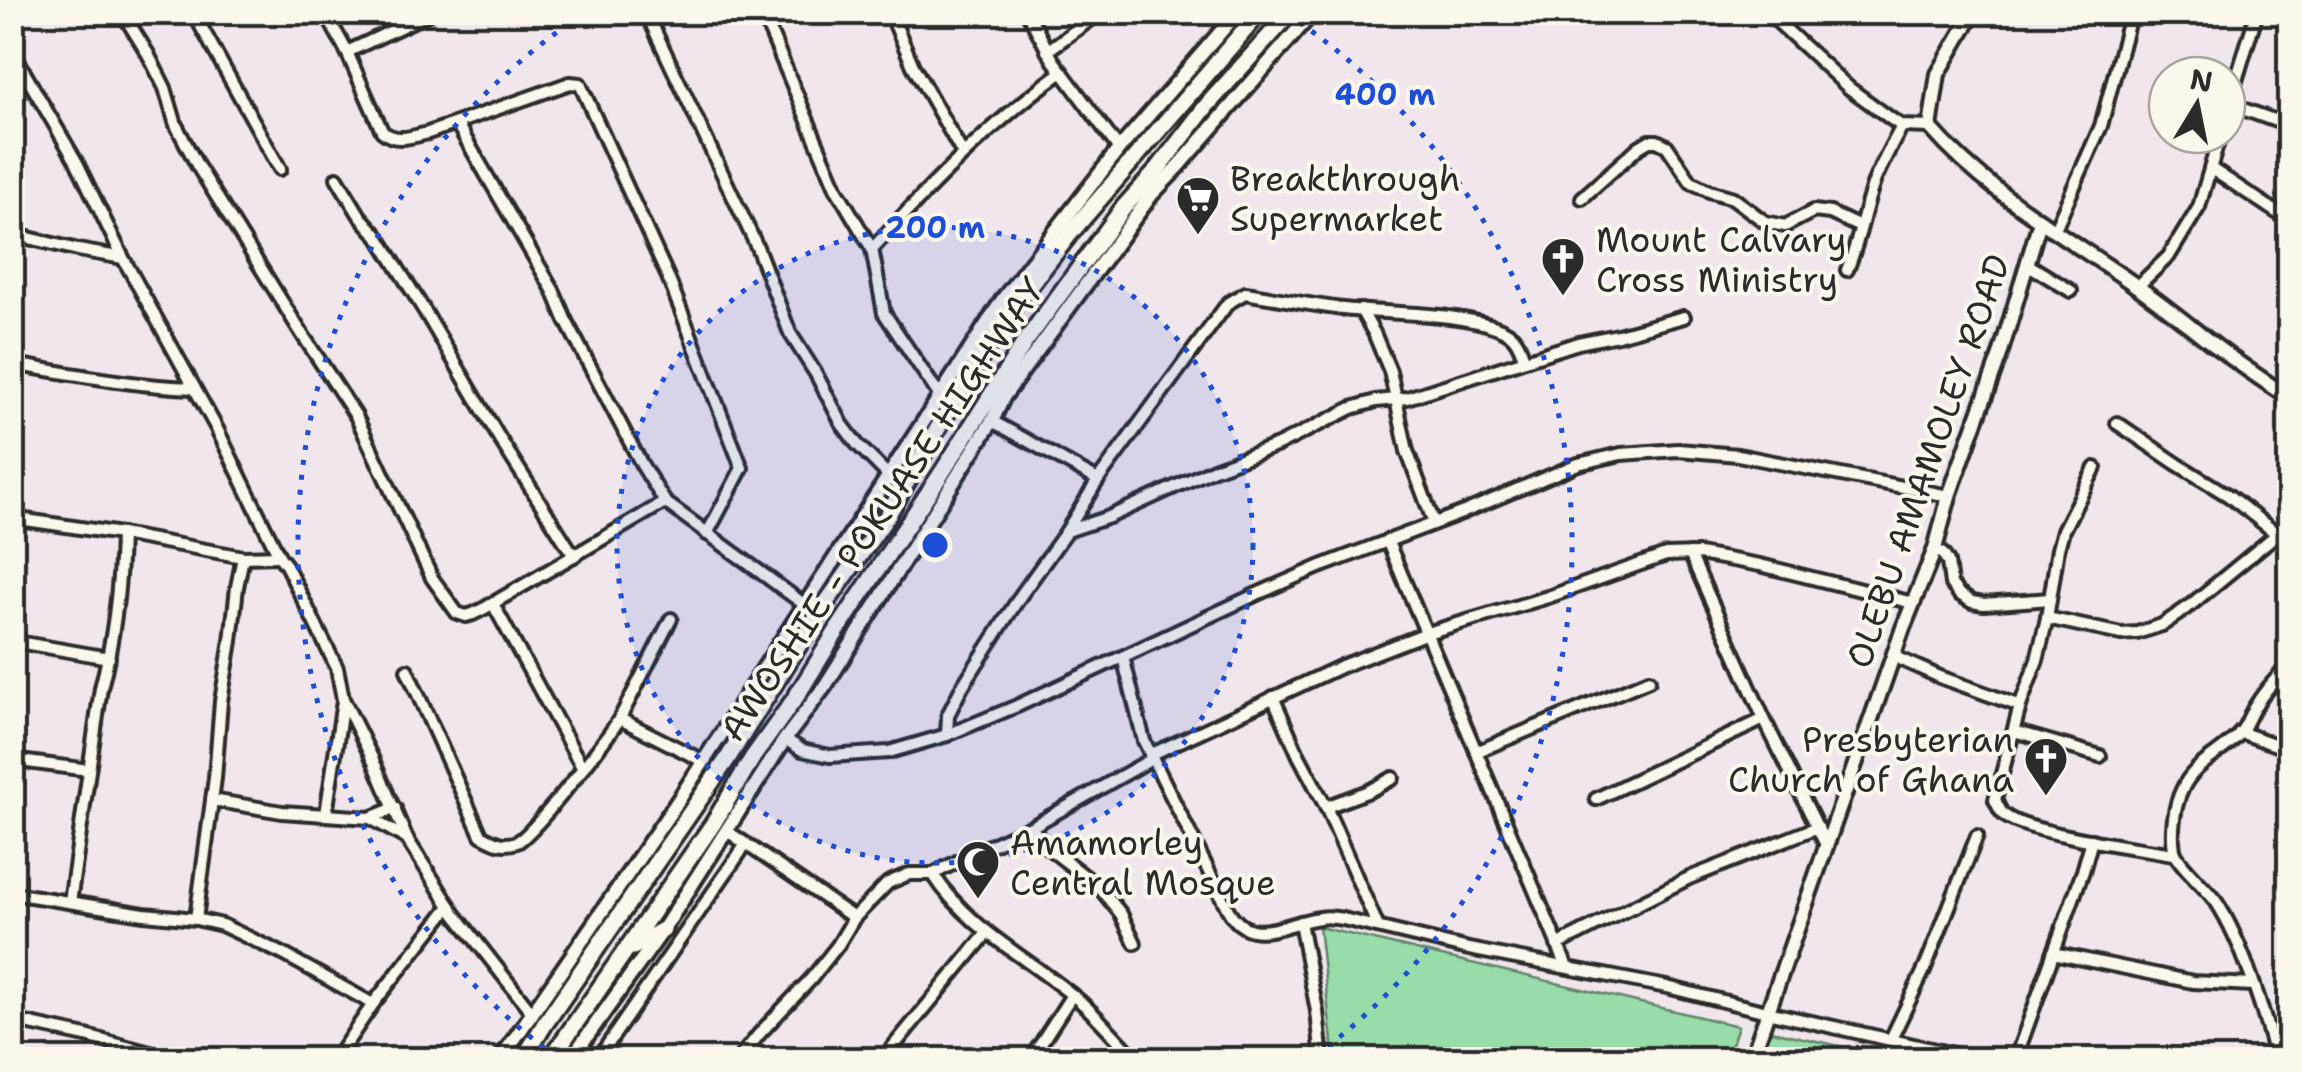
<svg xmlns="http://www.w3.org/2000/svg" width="2302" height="1072" viewBox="0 0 2302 1072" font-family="'Shantell Sans',sans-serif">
<rect width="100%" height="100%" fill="#f1e6ec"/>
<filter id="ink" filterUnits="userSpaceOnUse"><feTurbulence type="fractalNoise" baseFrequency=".01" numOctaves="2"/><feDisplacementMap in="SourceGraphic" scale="20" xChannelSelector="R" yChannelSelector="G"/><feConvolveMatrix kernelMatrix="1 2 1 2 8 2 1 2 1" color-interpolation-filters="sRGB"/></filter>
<g filter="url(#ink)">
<g fill="#98dda9" stroke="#62846a" stroke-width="2.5">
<path d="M1319 927 1738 1026 1727 1059H1334Z"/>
<path d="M1767 1030 1899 1059 1757 1060Z"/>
</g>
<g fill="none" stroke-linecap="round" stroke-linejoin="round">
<defs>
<g id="minor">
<path d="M122 12 148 54 165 88 176 125 197 165 302 334 356 416 432 578 457 613 466 616 473 614 485 608 665 502"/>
<path d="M193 12 280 169"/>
<path d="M325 12 347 52 382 131C395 143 412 137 428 133L570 83 580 84 668 277 742 468 707 534"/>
<path d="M646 12 757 247 790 333 816 374 842 424 857 444 888 475"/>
<path d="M762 12 837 190 872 249 884 313 939 395"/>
<path d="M890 12 913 66 963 154"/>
<path d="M1027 12 1053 60 1119 149"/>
<path d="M1767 12 1849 88 1894 121 1902 126 1930 127"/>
<path d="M12 47 24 72 77 163 123 258 217 429 279 556 286 565 337 668 343 699 373 760 407 839 455 914 533 1014"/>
<path d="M1047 51 1101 12"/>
<path d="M347 52 432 12"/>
<path d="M12 83 17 76 24 72"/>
<path d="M2229 104 2290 126"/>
<path d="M2227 110 2257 12"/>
<path d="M457 124 553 290 565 319 612 408 642 465 665 502 805 605"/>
<path d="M2210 168 2290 221"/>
<path d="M337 178 360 216 377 235 424 310 501 441 574 556"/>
<path d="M1582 198 1639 147 1649 141H1657L1667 146 1691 182 1709 191 1733 198 1765 222 1785 226 1814 211 1830 213 1860 227"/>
<path d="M2054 231 2101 126 2131 12"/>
<path d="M12 234 78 250 123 258"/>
<path d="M872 249C931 185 991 123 1062 72"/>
<path d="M2027 264 2071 291"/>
<path d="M1847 270C1860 240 1864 207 1876 177 1884 159 1893 143 1902 126"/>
<path d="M2138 286 2169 256 2199 207 2220 135"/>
<path d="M1361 310 1374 333 1390 371 1407 451 1434 523"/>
<path d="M12 364C73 374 132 386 194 388"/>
<path d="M992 421 1098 480"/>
<path d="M2117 423 2177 464 2229 496 2277 534"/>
<path d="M2095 468 2063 530 2058 549 2047 618 2037 660 2020 706 1995 800C1998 805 1999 810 2003 814 2023 833 2143 849 2174 854"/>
<path d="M12 518 121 534 243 557 279 556"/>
<path d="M1067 531 1109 517 1214 469 1278 445 1352 408 1376 401 1407 398 1578 343 1618 335 1684 317"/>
<path d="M1387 540 1567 967"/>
<path d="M1935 549 1943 554 1948 562 1951 584 1959 594 1972 602 1984 604 2050 599"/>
<path d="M1690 554 1764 719 1826 845"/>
<path d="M493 604 582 767"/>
<path d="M2047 618 2121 634 2137 633 2162 625 2187 608 2277 534 2290 519"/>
<path d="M12 641 109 658"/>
<path d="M1893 656 1940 677 2020 706"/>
<path d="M1123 657 1144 741 1227 908C1249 950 1285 922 1320 918 1328 916 1335 918 1343 919L1469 949 1667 987 1767 1012 1980 1060"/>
<path d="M407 670 481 835C494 842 502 847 517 842 532 836 611 734 621 716 638 684 654 651 671 619"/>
<path d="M1273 697 1299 756 1326 807 1378 927"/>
<path d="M620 719 703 761"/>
<path d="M2014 731 2100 756"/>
<path d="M2240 732 2290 750"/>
<path d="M947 735 948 715 962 687 1021 595 1066 532 1098 480 1228 303 1245 293C1278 298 1310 305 1343 309 1384 314 1478 312 1510 334 1519 340 1521 352 1525 360"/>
<path d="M785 739 802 750 830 756 889 752 947 735 1017 706 1257 594 1319 567 1464 512 1578 464 1621 454 1678 450 1738 455 1949 496"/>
<path d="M1476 752 1649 680"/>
<path d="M1150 755 1342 666 1427 633 1548 597 1666 555 1699 554 1760 565 1913 603"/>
<path d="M12 760 89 770"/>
<path d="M1596 799 1764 719"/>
<path d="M212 800 282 812 370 818 395 808"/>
<path d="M1326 807 1369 791 1393 778"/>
<path d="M326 814 343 701"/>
<path d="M370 818 407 839"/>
<path d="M1031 827 1046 846 1100 888 1121 914 1135 943"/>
<path d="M727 831 854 918"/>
<path d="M933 874C968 929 1027 957 1076 998 1098 1016 1116 1039 1137 1060"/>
<path d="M12 893 144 914 196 919 222 925 283 954 373 1004"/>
<path d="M70 902 101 688C114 638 120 586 121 534"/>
<path d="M196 919 215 778 221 701 231 641 237 587 243 557"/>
<path d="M1300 922 1317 1011 1322 1060"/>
<path d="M1557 945 1689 878 1818 827"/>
<path d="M2053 953 2193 982 2253 985"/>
<path d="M12 1020 86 1036 176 1060"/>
<path d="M1891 1039 1925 968 1977 836"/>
<path d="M749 1047 765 1060"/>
<path d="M335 1060 373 1004 450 906"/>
<path d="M597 1060 746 844"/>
<path d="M738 1060 760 1033 811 979 838 945 854 918 888 883 909 874H933L980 850 1031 827 1152 759"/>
<path d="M882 1060 987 933"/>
<path d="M1030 1060 1072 995"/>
<path d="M2015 1060 2083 871 2092 840"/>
<path d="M2276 1060C2265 1014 2242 941 2217 903 2207 888 2177 864 2174 850 2171 832 2174 806 2182 790 2194 762 2223 754 2241 732 2247 724 2250 713 2256 705 2265 690 2277 677 2290 664"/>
</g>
<g id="tertiary">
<path d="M1974 12 1938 74 1930 127C1987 193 2064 235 2135 285 2163 304 2188 325 2214 345 2239 364 2264 381 2290 398"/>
<path d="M500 1060 676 804 1003 299 1119 149 1238 12"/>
<path d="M570 1060 663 930 785 739 825 686 992 421 1004 396 1152 194 1179 166 1313 12"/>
<path d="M1751 1060 1903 628 1935 549 1949 496 2000 355 2040 221"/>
</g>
<g id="primary">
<path d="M633 947 663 930"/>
<path d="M523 1060 544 1025 726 761 817 616 886 518 952 404 1011 310 1072 231 1260 12"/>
<path d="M550 1060 713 824 753 757 796 697 838 629 941 474 1025 342 1124 207 1154 174 1208 104 1291 12"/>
</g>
</defs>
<use href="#minor" stroke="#2b2b2b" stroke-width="18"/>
<use href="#tertiary" stroke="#2b2b2b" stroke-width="20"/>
<use href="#primary" stroke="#2b2b2b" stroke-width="22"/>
<use href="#minor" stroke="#fbf7ec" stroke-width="10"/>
<use href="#tertiary" stroke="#fbf7ec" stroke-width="12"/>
<use href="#primary" stroke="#fbf7ec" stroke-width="15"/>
</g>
</g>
<circle cx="935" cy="545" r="318" fill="#1d4ed8" fill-opacity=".12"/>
<g fill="none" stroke="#1d4ed8" stroke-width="5" stroke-dasharray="5 10">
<circle cx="935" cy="545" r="318"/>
<path d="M556 1057A637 637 0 0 1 583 14M1287 14A637 637 0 0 1 1314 1057"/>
</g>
<defs>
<symbol id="supermarket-pin" viewBox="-11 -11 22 30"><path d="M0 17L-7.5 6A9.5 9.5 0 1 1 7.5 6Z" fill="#2b2b2b" stroke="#fbf7ec"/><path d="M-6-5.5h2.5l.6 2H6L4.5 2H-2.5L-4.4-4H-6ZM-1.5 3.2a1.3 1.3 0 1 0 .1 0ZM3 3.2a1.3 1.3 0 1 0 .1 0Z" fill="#fff"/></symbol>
<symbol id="church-pin" viewBox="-11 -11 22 30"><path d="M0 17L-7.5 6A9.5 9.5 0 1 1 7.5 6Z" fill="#2b2b2b" stroke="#fbf7ec"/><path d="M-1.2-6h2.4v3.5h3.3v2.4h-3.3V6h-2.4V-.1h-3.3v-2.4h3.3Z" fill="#fff"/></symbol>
<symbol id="mosque-pin" viewBox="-11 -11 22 30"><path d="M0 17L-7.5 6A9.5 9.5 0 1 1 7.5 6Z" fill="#2b2b2b" stroke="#fbf7ec"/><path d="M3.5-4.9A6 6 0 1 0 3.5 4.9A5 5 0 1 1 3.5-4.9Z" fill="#fff"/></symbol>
</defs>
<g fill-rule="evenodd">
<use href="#supermarket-pin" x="1173" y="173" width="50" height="68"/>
<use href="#church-pin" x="1538" y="234" width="50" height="68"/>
<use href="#church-pin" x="2021" y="734" width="50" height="68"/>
<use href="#mosque-pin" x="953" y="837" width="50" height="68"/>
</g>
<g text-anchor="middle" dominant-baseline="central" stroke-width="8" stroke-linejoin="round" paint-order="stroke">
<g font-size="35" fill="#2b2b2b" stroke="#fbf7ec" text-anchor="start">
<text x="1230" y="178">Breakthrough<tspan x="1230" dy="40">Supermarket</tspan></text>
<text x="1596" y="239">Mount Calvary<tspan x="1596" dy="40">Cross Ministry</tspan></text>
<text x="2014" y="739" text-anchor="end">Presbyterian<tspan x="2014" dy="40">Church of Ghana</tspan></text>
<text x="1010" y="842">Amamorley<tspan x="1010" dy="40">Central Mosque</tspan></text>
</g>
<g font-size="35" fill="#2b2b2b" stroke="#fbf7ec">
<text transform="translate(1928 461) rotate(-71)">OLEBU AMAMOLEY ROAD</text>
<text transform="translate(882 509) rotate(-56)">AWOSHIE - POKUASE HIGHWAY</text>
</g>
</g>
<circle cx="935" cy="545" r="15" fill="#1d4ed8" stroke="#fbf7ec" stroke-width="5"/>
<g font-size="30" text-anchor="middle" font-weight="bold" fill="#1d4ed8" stroke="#fbf7ec" stroke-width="8" stroke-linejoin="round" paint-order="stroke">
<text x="1385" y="105">400 m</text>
<text x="935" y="238">200 m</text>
</g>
<rect width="2302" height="1072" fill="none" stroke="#fbf7ec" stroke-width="50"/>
<rect x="25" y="25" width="2252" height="1022" fill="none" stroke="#2b2b2b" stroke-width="4" filter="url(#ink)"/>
<g transform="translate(2197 105) rotate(10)"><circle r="48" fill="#fbf7ec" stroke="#a8a59f" stroke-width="2.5"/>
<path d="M0-8L18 38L0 25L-18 38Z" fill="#2b2b2b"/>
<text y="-15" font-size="28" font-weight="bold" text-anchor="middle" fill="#2b2b2b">N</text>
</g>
</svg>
